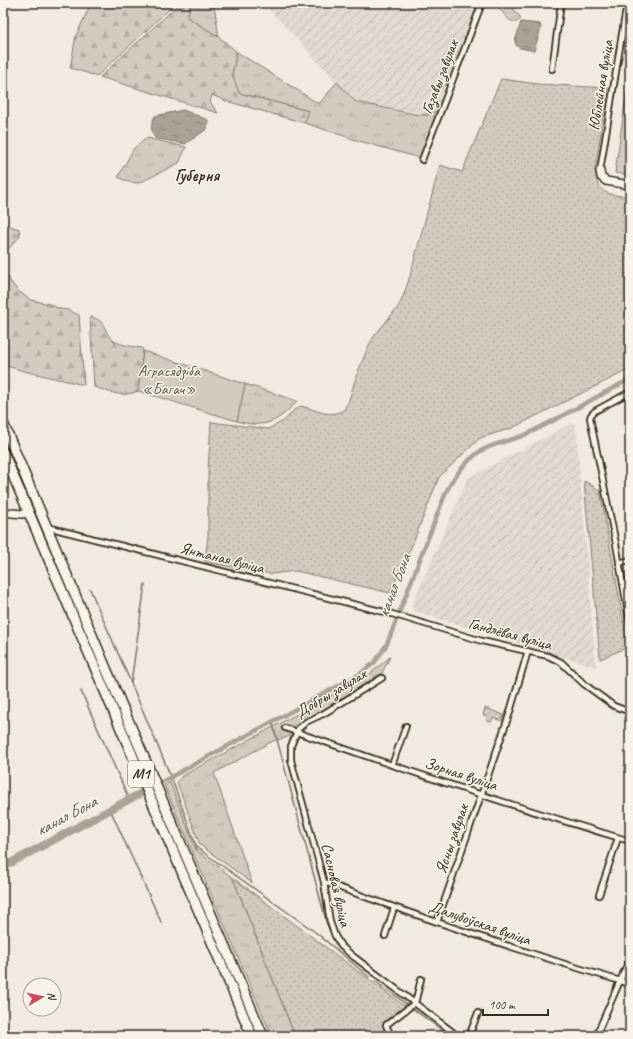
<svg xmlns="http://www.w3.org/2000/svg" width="633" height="1039" viewBox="0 0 633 1039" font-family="Caveat,sans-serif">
<defs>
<pattern id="industrial-furrows" width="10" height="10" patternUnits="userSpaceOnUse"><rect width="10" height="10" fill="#e0dbd0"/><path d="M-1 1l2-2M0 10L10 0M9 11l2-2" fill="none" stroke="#c1bcb2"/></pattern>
<pattern id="grass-tufts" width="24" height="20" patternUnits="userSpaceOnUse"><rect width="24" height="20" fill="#d1cbc0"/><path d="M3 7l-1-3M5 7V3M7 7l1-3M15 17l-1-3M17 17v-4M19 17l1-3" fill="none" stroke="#b4aea5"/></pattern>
<pattern id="forest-firs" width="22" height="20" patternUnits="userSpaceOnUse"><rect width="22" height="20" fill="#d1cbc0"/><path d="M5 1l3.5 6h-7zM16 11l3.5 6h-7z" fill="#b4aea5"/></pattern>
<pattern id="garden-dots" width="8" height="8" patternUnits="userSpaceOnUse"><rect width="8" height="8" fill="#d1cbc0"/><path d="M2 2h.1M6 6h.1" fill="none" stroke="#b4aea5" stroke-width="1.8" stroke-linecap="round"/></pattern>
<pattern id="water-ripples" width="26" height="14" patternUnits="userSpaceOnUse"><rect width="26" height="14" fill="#aaa296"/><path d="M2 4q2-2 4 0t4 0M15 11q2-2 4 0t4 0" fill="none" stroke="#8c847a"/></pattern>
</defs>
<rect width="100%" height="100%" fill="#efebe0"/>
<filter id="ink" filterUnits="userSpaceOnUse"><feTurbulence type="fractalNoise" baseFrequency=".025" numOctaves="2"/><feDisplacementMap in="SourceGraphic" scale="8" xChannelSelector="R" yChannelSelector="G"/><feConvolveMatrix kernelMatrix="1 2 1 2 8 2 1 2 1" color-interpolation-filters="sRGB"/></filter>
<g filter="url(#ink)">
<g fill="url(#industrial-furrows)">
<path d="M263 3H478L437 111 429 114 418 115 356 102Z"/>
<path d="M572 423 576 426 596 667 414 611 412 605 468 478Z"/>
</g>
<g fill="url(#grass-tufts)" stroke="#867a6f">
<path d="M191 3 214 5 219 37 187 17Z"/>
<path d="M237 52 319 104 337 82 356 102 418 115 429 114 437 111 433 125 420 158 359 141 305 123 309 111 239 93 232 74Z"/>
<path d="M630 68V175L615 173Z"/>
<path d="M147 138 186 147 179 163 139 183 128 182 118 177 134 148Z"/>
<path d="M245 384 297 401C279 422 264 429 237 421Z"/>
<path d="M390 657 382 673 299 725 288 737 273 741 214 773 252 883 200 845 177 782 182 776 366 677Z"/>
<path d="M170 782 196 850 233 878 295 1036H272L164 785Z"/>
</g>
<g fill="url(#forest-firs)" stroke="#867a6f">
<path d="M91 3H176L97 76 70 68 76 36Z"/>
<path d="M180 3H216L214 5 191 3 187 17 219 37 237 52 232 74 239 93 309 111 305 123 226 101 212 95 210 102 218 113 100 77Z"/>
<path d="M496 3H513L514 10 521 18C513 31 500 9 496 3Z"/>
<path d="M3 220 10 226 19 229 20 236 3 255Z"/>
<path d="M3 272 9 278 10 281 18 291 31 300 49 304 60 309 68 310 79 315 84 385 28 372 3 365Z"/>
<path d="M90 317C108 320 102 332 114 341 121 345 134 347 142 348L143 351 138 391C122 398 110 392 94 387Z"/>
</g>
<path fill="#d1cbc0" stroke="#867a6f" d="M143 351 245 384 237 421 138 391Z"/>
<g fill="url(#garden-dots)" stroke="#867a6f">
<path d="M501 79 537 84 608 88 595 170C598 196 608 194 630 197V369L512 428 480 438 439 477 413 543 390 593 296 571 271 574 205 562 208 536V471L211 422 268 429 284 421 294 410 301 406C318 410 329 419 345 409V407L348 403 357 374 369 345 375 335 398 307 403 297 410 276 440 165 462 172Z"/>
<path d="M584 481 600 490 628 647 600 659Z"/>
<path d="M485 708 504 715 502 721 493 718 491 722 486 720 487 716 483 715Z"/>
<path d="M233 878 406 1007 383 1023 388 1036H295Z"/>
</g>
<g fill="url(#water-ripples)" stroke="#7e7266">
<path d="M521 22 540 24 541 28 534 51 520 48 516 45 515 41Z"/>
<path d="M183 110 208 120 207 129 185 144 155 138C150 131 151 123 155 116Z"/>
</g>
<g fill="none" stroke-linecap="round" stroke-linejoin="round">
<g stroke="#7e7266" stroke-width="1.5">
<path d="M145 584 131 683 171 777 197 848 314 931 369 977"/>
<path d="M90 589 131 683"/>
<path d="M81 691 129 799"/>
<path d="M272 721 327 924"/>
<path d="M110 809 161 922"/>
<path d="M375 981 450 1036"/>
</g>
<path stroke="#aaa296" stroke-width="4.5" d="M158 784 360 674 375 662 387 644 446 492C454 476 464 463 479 452 493 443 511 441 527 434 562 417 596 397 630 379"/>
<path stroke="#aaa296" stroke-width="8" d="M3 867 143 792"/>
<defs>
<g id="street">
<path d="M552 69 561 3"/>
<path d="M422 160 482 3"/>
<path d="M600 171 627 3"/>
<path d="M630 392 595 411 591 415 590 418 616 544 630 624"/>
<path d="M47 527 392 614 482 641 548 656 561 662 584 684 614 706 630 712"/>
<path d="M619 563 630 560"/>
<path d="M382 678 323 714 306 722 298 729 291 746V760L324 882 330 922 335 936 341 946 354 957 458 1036"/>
<path d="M285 728C399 768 514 807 630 841"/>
<path d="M392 765 406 726"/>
<path d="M324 882C425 919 527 953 630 984"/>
<path d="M599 895 618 838"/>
<path d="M437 922 509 715 528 651"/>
<path d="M385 936 394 908"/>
<path d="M391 1036 386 1025 415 1003 421 979"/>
<path d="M469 1036 478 1013"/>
<path d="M596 1036 630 958"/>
</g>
<g id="secondary">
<path d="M600 171 601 177 606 181 630 185"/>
<path d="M3 512 22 514 28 513"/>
</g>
<g id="highway">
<path d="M3 423 105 666 263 1036"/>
<path d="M3 452 252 1036"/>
</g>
</defs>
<use href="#street" stroke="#3b2a1e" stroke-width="8"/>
<use href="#secondary" stroke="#3b2a1e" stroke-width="10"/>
<use href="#highway" stroke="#3b2a1e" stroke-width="12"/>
<use href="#street" stroke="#f7f3e8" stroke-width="4.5"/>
<use href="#secondary" stroke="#f7f3e8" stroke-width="7"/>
<use href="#highway" stroke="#f7f3e8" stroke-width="9"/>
</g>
</g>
<g text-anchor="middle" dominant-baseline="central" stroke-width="3" stroke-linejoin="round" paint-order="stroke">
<rect fill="#f7f3e8" stroke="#73665b" stroke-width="1" x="128" y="761" width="26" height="26" rx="3"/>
<g font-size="15" font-weight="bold" fill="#3b2a1e">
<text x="141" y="774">М1</text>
</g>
<g font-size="16" fill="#3b2a1e" stroke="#f7f3e8">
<text transform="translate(440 77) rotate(-69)">Газавы завулак</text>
<text transform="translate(601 85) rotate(-81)">Юбілейная вуліца</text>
<text transform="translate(222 558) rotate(14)">Янтаная вуліца</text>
<text transform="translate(510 634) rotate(15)">Гандлёвая вуліца</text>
<text transform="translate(331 693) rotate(-31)">Добры завулак</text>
<text transform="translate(461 774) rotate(18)">Зорная вуліца</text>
<text transform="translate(452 839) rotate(-71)">Ясны завулак</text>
<text transform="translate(336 885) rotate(77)">Сасновая вуліца</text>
<text transform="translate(480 923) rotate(19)">Далубоўская вуліца</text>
</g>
<g font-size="16" fill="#605246" stroke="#f7f3e8">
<text x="169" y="371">Аграсядзіба<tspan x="169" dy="18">«Багач»</tspan></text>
</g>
<g font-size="17" font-weight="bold" fill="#3b2a1e" stroke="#f7f3e8">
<text x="197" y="175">Губерня</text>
</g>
<g font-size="17" font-style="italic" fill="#625448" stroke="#f7f3e8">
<text transform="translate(394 586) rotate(-69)">канал Бона</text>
<text transform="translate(66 816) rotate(-28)">канал Бона</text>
</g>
</g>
<rect width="633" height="1039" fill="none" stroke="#f7f3e8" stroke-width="16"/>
<rect x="8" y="8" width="617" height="1023" fill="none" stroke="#3b2a1e" stroke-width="1.5" filter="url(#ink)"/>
<g transform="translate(42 997) rotate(81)"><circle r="19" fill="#f7f3e8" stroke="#aca397"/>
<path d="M0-3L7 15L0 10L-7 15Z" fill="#d1495b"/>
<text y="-6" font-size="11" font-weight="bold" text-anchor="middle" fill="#3b2a1e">N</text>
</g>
<path d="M483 1009v6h65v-6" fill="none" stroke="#3b2a1e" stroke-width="2"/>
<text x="489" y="1009" font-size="12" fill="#3b2a1e" stroke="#f7f3e8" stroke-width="3" paint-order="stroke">100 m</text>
</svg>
